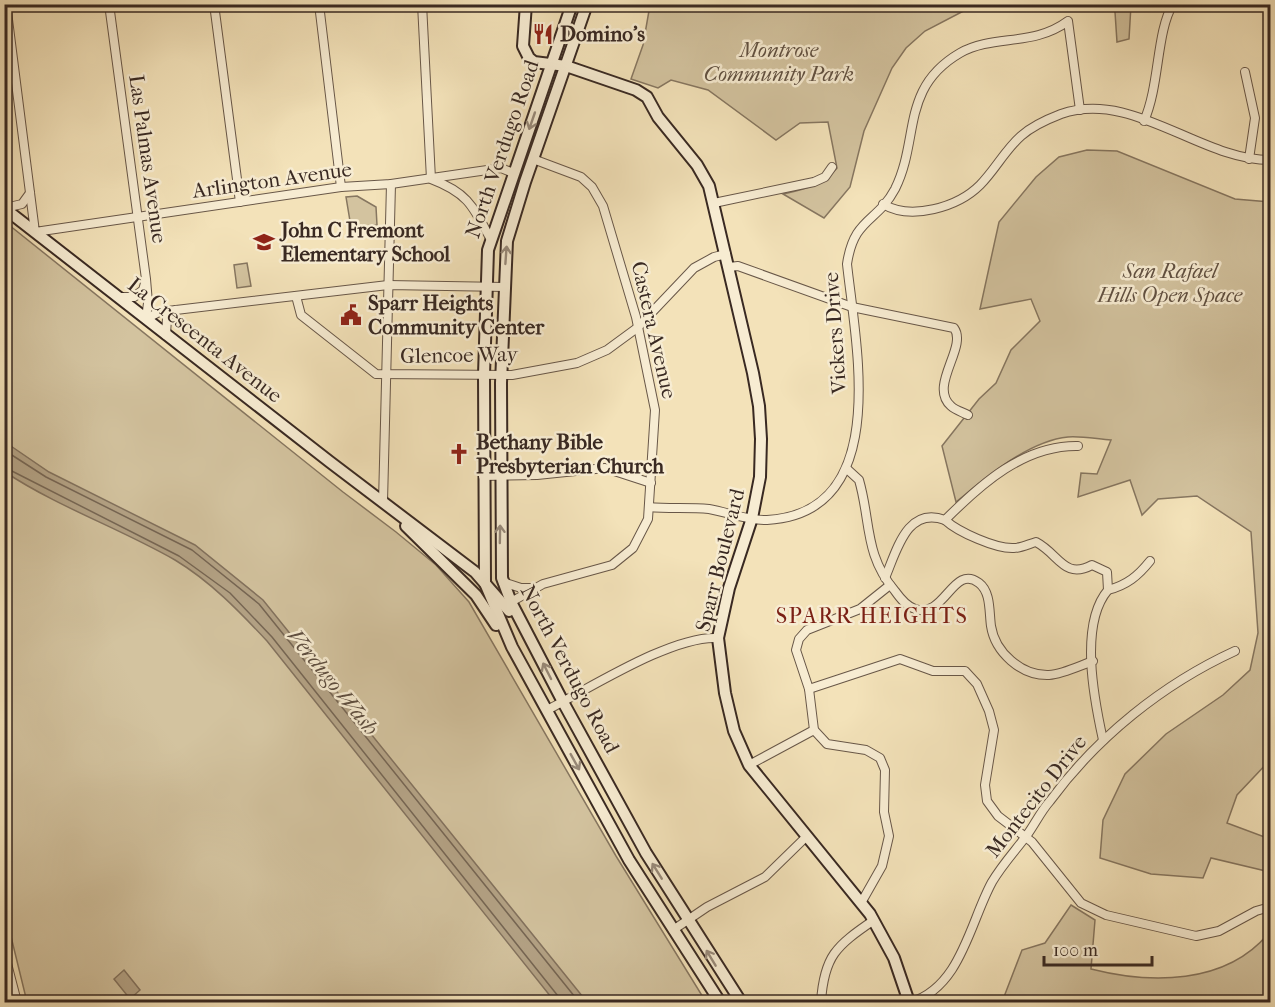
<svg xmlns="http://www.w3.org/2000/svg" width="1275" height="1007" viewBox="0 0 1275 1007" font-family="'IM FELL French Canon',serif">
<rect width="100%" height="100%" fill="#f3e2b9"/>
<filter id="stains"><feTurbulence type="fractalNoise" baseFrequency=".00333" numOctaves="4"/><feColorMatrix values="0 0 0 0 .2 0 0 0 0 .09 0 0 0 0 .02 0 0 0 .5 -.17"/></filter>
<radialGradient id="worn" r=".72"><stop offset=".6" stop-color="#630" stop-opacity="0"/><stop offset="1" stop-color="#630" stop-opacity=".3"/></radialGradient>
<g fill="#d3c39f" stroke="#867660" stroke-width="1.5">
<path d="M650 5H975L925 31 906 48 892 68 864 131 850 187 824 218 783 194C805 189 822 186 837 168L828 122 800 123 776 140 708 90 671 80 658 88 631 79 643 45Z"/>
<path d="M1108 5H1131L1129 39 1117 42 1115 12Z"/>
<path d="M1087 150 1117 151 1235 199 1270 202V760L1237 795 1227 823 1270 839V872L1211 858 1203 878 1151 874 1100 858 1103 820 1125 774 1166 734 1223 695 1250 670 1258 633 1251 532 1197 496 1158 499 1142 515 1130 480 1078 497 1081 473 1097 474 1111 440C1097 439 1082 436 1068 437 1028 441 987 477 956 502L942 446 979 399 996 383 1011 350 1040 321 1031 299 980 309 999 222 1036 177 1059 157Z"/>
<path d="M357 196 376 207 377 225 351 227 346 197Z"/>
<path d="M4 221 343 492 396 532 436 565 469 602 616 856 706 1002H27L4 908Z"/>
<path d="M247 263 251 286 237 288 234 265Z"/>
<path d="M1071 905 1095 920 1091 969C1150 984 1225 985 1268 934L1270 941V1002H1002L1022 950 1045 943Z"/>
</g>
<g fill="#b4a386" stroke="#83725e" stroke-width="1.5">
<path d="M5 442 49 472 195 545 263 600 587 1002H555L267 641C239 611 210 581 175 560 119 528 58 507 5 472Z"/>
<path d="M124 970 140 990 130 999 114 979Z"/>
</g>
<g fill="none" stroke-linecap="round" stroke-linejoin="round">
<g stroke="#766654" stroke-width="1.5">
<path d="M4 450 46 477 192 550 259 604 579 1002"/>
<path d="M4 467 179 556 230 593 272 637 558 996 559 1002"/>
</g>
<defs>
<g id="street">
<path d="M6 4 35 232 341 187 391 184 501 168 513 173"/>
<path d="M109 4 146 279 148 303 146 319"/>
<path d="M214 4 240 202"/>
<path d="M319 4 341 187"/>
<path d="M422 4 431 179C468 193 473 206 491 240"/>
<path d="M1245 72 1255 118 1249 159"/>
<path d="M1144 121C1160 85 1156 32 1173 4"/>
<path d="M714 203 814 182 825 177 832 167"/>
<path d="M883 204C911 221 958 207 980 185 995 170 1005 150 1021 136 1032 126 1048 119 1061 114 1132 89 1200 160 1270 160"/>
<path d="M5 208 22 204 30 193"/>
<path d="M729 267 738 266 852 307 954 328C968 347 928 386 951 406 955 410 962 412 968 415"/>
<path d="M296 296 301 315 376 374 512 375 577 363 607 350 637 328 694 268 714 257 726 254"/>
<path d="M120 297H134L143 290 145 283"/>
<path d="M146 319 159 312 388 285 505 287"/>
<path d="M166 335 167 318 176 310"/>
<path d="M847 469 859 480C871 521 864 555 895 591 900 598 906 606 915 609 945 619 953 563 979 583 991 592 989 612 991 626 995 652 1021 676 1049 675 1063 674 1079 666 1093 661"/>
<path d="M483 476 537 475 605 468 651 483"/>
<path d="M383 502 391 184"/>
<path d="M649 507C669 509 689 507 709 509 727 512 748 521 767 520 892 513 856 347 847 264 854 217 877 223 895 189 920 139 900 88 960 53 994 34 1033 47 1068 21L1080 110"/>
<path d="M945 520C958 532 996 549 1014 548 1021 548 1029 544 1036 542 1059 554 1064 580 1092 565L1107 572 1108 590C1079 624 1094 699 1103 740"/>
<path d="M885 578C897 550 907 506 945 520 981 484 1024 445 1078 446"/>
<path d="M503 582 521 588H531"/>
<path d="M1108 590C1127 585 1138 576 1150 561"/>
<path d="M511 602 543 584 612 565 633 548 648 519 655 410 636 317 603 206 592 187 581 177 533 159"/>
<path d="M809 689 900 659 933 671H965L977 684 989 711 994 730 985 785 987 801 998 816 1032 842 1081 903 1106 915 1196 936 1219 931 1256 911 1270 907"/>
<path d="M547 710C589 689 672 635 718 638"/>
<path d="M749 765 814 730"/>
<path d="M861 903 882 866 889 836 884 812 885 770 880 758 866 750 827 744 814 730 809 689 796 650 799 639 807 630 860 609 890 585"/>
<path d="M673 930 707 907 765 877 806 837"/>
<path d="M4 952 17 1002"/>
<path d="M821 1002C824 956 836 946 874 920"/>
<path d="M911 1002C961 987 970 922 992 882 1002 865 1015 851 1027 835 1035 824 1041 811 1050 801 1097 737 1163 684 1235 651"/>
</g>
<g id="secondary">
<path d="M526 4 523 46 529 58 534 62 566 66 636 90 647 97 658 117 697 165 709 186 753 373 759 406 761 439 760 477 752 518 729 588 718 638 725 693 734 731 749 765 870 914 894 958 909 1002"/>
<path d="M572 4 488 250 484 375 485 583 512 647 629 860 720 1002"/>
<path d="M587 4 525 182 507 241 501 383 502 578 511 602 563 702 646 853 741 1002"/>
<path d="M4 208 330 462 475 572 509 611"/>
<path d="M406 526 476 595 496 625"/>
</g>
</defs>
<use href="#street" stroke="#685748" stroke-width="10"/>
<use href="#secondary" stroke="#392922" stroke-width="14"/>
<use href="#street" stroke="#f7ecd2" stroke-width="8"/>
<use href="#secondary" stroke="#f7ecd2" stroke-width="10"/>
</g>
<defs><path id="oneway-shaft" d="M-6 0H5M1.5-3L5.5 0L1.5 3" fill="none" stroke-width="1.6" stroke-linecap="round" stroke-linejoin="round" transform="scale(1.5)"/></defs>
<g stroke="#988a7a">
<use href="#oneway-shaft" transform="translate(532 121) rotate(109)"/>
<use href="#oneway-shaft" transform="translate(506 255) rotate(-86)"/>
<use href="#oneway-shaft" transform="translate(500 534) rotate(-89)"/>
<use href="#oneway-shaft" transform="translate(547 671) rotate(-117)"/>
<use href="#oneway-shaft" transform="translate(575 762) rotate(61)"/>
<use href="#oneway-shaft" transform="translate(657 871) rotate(-122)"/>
<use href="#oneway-shaft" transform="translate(711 958) rotate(-121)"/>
</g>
<defs>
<symbol id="restaurant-bare" viewBox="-9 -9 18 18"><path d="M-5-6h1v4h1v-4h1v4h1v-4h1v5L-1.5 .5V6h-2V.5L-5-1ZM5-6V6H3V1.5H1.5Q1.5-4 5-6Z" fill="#8f2418" stroke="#f7ecd2" stroke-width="2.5" paint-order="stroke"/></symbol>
<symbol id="school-bare" viewBox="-9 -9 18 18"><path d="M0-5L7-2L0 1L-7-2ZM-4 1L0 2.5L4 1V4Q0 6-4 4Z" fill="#8f2418" stroke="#f7ecd2" stroke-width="2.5" paint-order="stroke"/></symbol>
<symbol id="civic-bare" viewBox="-9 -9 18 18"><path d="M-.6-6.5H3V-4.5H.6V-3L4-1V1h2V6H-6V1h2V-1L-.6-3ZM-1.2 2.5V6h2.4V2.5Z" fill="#8f2418" stroke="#f7ecd2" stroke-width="2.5" paint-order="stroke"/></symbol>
<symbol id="church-bare" viewBox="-9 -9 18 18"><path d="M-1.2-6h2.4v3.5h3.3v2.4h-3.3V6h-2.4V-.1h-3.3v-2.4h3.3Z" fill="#8f2418" stroke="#f7ecd2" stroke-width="2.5" paint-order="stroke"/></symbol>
</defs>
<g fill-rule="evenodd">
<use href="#restaurant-bare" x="528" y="19" width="30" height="30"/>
<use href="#school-bare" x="249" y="227" width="30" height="30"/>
<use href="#civic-bare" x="336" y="300" width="30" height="30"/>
<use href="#church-bare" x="444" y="439" width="30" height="30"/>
</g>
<g text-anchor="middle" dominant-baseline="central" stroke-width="5" stroke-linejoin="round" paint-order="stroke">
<g font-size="21" font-weight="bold" fill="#392922" stroke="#f7ecd2" text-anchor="start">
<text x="560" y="34">Domino's</text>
<text x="281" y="230">John C Fremont<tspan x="281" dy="24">Elementary School</tspan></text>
<text x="368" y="303">Sparr Heights<tspan x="368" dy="24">Community Center</tspan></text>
<text x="476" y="442">Bethany Bible<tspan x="476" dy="24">Presbyterian Church</tspan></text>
</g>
<g font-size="21" font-style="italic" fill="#605041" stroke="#f7ecd2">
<text x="779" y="50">Montrose<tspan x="779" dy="24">Community Park</tspan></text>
<text x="1170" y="271">San Rafael<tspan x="1170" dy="24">Hills Open Space</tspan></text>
</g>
<g font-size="21" fill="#392922" stroke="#f7ecd2">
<text transform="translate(502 149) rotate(-71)">North Verdugo Road</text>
<text transform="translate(148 159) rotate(82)">Las Palmas Avenue</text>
<text transform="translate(272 180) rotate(-8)">Arlington Avenue</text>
<text transform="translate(654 330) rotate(77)">Castera Avenue</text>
<text transform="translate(835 333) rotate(-94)">Vickers Drive</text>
<text transform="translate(205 340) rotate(38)">La Crescenta Avenue</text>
<text transform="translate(459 355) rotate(-1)">Glencoe Way</text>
<text transform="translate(720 560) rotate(-76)">Sparr Boulevard</text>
<text transform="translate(570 669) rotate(62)">North Verdugo Road</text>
<text transform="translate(1036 796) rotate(-52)">Montecito Drive</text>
</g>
<g font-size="22" letter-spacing="1.5" fill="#7a1f14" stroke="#f7ecd2">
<text x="872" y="616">SPARR HEIGHTS</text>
</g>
<g font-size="22" font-style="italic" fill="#5e4e40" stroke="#f7ecd2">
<text transform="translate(333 682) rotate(51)">Verdugo Wash</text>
</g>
</g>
<rect width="1275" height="1007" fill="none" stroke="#f3e2b9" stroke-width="24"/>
<rect x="6" y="6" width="1263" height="995" fill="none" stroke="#392922" stroke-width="3"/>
<rect x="12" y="12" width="1251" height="983" fill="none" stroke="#392922" stroke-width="1.5"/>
<path d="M1044 956v9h108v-9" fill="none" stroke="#392922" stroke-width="3"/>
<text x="1053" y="956" font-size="18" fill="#392922" stroke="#f7ecd2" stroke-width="4.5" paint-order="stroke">100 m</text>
<rect width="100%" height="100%" filter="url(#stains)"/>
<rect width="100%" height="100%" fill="url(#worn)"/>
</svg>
